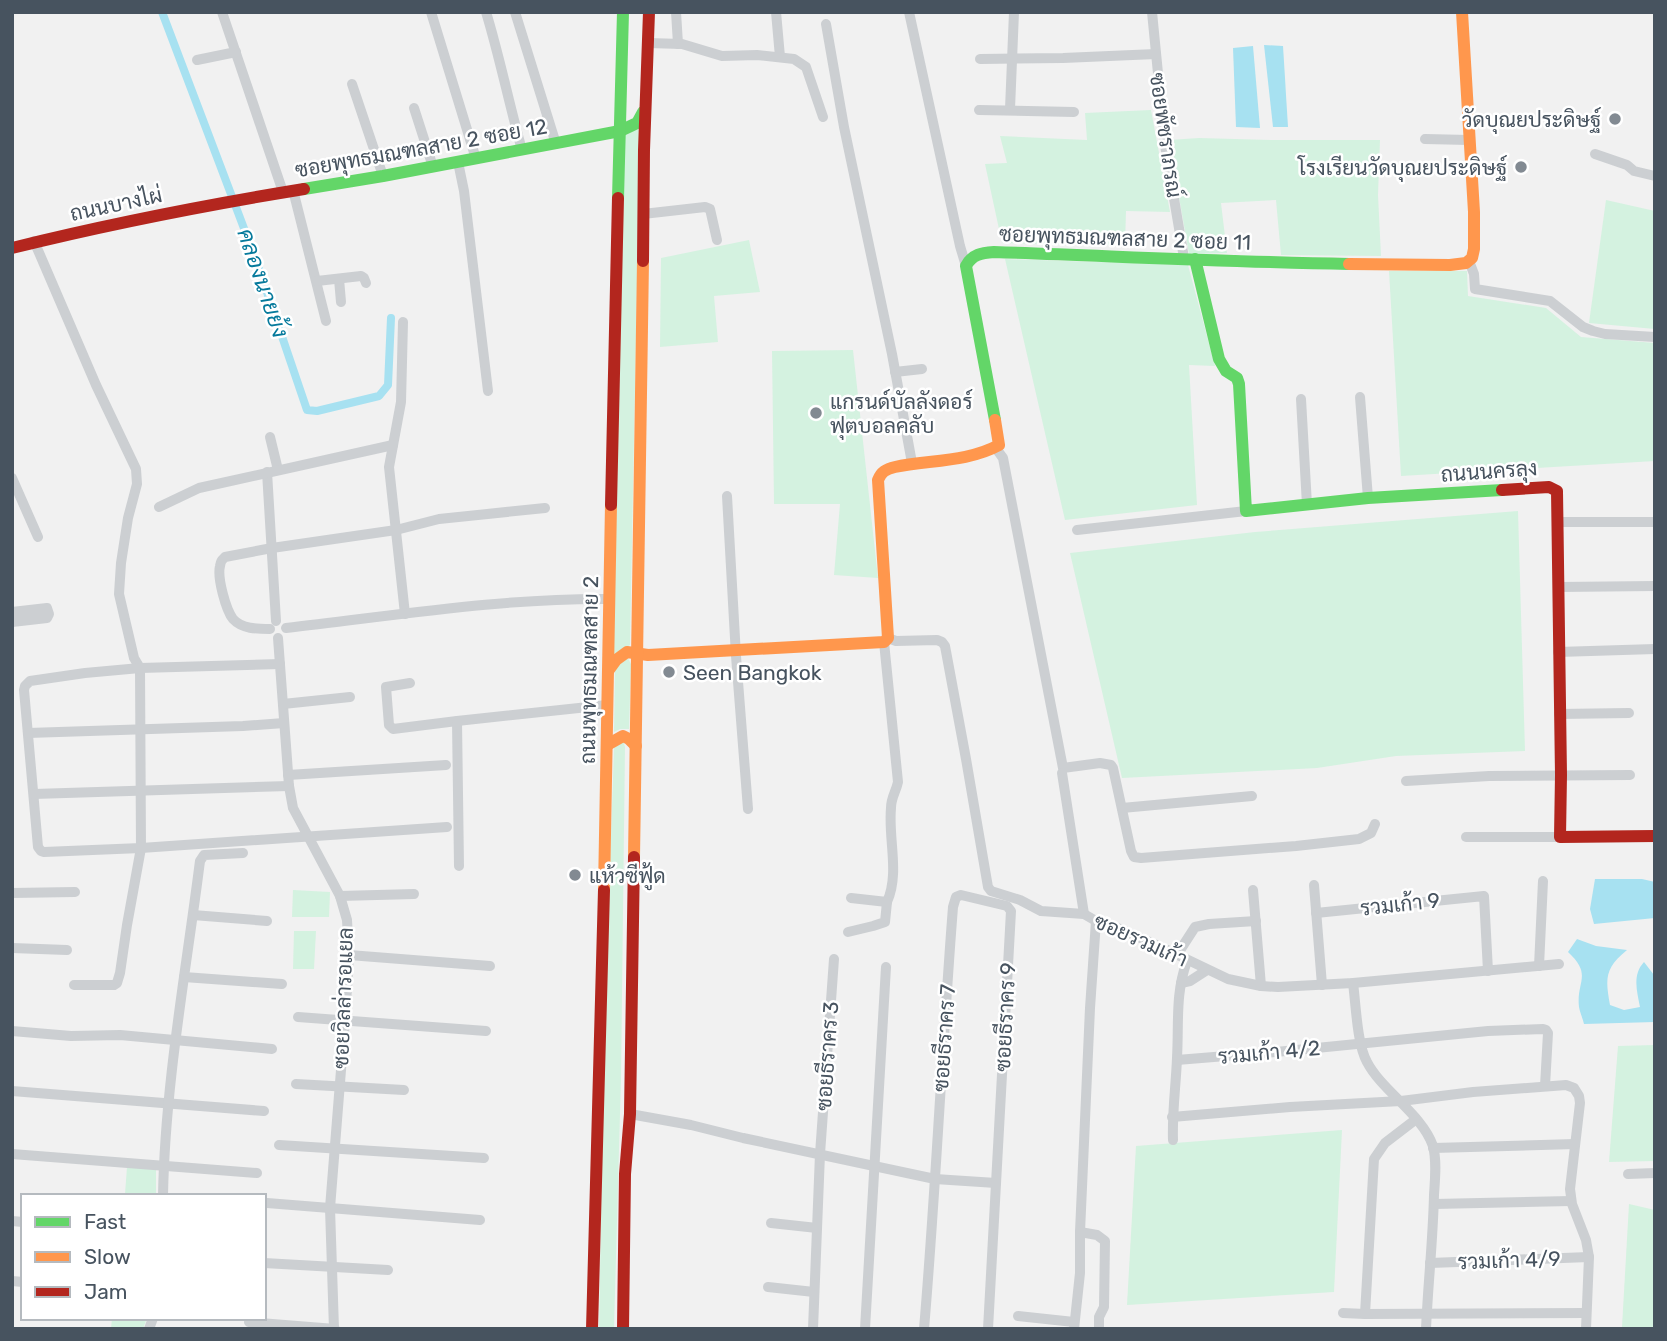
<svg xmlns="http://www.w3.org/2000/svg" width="1667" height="1341" viewBox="0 0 1667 1341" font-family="Rubik,Sarabun,sans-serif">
<rect width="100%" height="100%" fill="#f1f1f1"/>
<g fill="#d4f2e0">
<path d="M1151 110 1170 212 1126 211 1125 245 1002 243 985 164 1007 163 1000 136 1087 140 1085 113Z"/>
<path d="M640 129 630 645 613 655 625 135 633 131Z"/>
<path d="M1199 138 1271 140H1380L1378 195 1381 256 1281 255 1276 200 1221 203 1227 253 1189 254 1169 140Z"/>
<path d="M1606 200 1655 211V329L1589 323Z"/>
<path d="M749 240 760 292 714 296 718 342 660 347 661 258Z"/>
<path d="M1005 259 1188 265 1215 366 1189 365 1197 505 1065 520Z"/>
<path d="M1389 271H1467L1468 296 1546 308 1581 337 1655 343V461L1401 476Z"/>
<path d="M853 350 878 578 834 575 840 504H774L772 351Z"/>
<path d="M1518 511 1525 751 1396 756 1317 768 1122 778 1070 553 1255 532Z"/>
<path d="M628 658 631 664 629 729H620L614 732 615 667Z"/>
<path d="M623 740 625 747 621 1078 614 1329H599L604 1042 614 749 615 743Z"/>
<path d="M293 890 330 892 329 917H292Z"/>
<path d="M294 931H316L314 969H293Z"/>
<path d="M1655 1045V1161L1609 1162 1618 1046Z"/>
<path d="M1342 1130 1334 1292 1127 1305 1136 1146Z"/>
<path d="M127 1167 156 1168V1196H117L118 1193 125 1194Z"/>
<path d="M1629 1204 1655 1210V1329L1622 1327Z"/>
<path d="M112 1318H147L143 1329H111Z"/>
</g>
<g fill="#a7e1f1">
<path d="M1264 45 1283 46 1288 127H1273Z"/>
<path d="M1253 46 1260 128 1236 127 1233 48Z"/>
<path d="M1595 879H1642L1655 882V918L1594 924 1590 909Z"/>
<path d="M1577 939 1596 946 1627 950C1605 968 1605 978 1610 1005L1624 1010 1640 1007C1637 991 1632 975 1644 962L1654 975 1655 1022 1584 1024C1583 1019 1580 1013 1579 1007 1576 981 1593 975 1568 952Z"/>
</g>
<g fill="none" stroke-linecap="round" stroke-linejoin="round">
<path stroke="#a7e1f1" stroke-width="8" d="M162 12 256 260 307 410 317 411 379 396 388 385 391 318"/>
<g stroke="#cccfd2" stroke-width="10">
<path d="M222 12 283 192"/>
<path d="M431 12 476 159"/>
<path d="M486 12C500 58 509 104 522 150"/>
<path d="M515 12 556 144"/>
<path d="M676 12 678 44"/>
<path d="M776 12 780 57"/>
<path d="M909 12 960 246 966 266"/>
<path d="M1152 12 1165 145 1184 258"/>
<path d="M826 24 844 127 892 354 912 463"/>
<path d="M648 43 682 44 722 56 757 55 794 59 806 67 823 117"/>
<path d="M980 59 1063 58 1156 54"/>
<path d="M197 60 236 52"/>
<path d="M352 84 383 176"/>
<path d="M414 108 433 167"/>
<path d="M1010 109 1014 12"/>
<path d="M979 110 1074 112"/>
<path d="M1425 139 1469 140"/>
<path d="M1595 154 1627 165 1634 171 1655 176"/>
<path d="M458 162 464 191 488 391"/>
<path d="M293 190 326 321"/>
<path d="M643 214 705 207 710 209 717 240"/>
<path d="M34 241 96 385 136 469 137 484 128 518 121 563 119 594 134 658 140 668 141 848 127 925 120 973 117 983 114 985H74"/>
<path d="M1469 261 1474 274 1475 289 1550 301 1583 327 1593 331 1605 334 1655 337"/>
<path d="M339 279 341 302"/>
<path d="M317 281 361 276 364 278 366 283"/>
<path d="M403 322 401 402 389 467 405 614"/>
<path d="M895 372 922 369"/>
<path d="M1360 397 1368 498"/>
<path d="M1301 399 1307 505"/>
<path d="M270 437 278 470"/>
<path d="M995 447 1003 458 1063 768 1100 763 1111 765 1113 768 1131 851 1134 857 1141 858 1296 846 1359 839 1371 833 1375 824"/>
<path d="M267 472 276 621"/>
<path d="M12 478 38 537"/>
<path d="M727 496 736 656 748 809"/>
<path d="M159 507 199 488 393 445"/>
<path d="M1557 522H1655"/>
<path d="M1077 530 1246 511"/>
<path d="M1559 587 1655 586"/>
<path d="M12 612 47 608 49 614 47 618 12 622"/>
<path d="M286 628C393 616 501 598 609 599"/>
<path d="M270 629C257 629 242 629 233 619 226 610 217 578 220 566 221 561 221 561 225 557L272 548 396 530 439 519 545 508"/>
<path d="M278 638 289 786 293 808 340 896 347 920 349 955 345 1020 330 1208 334 1329"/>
<path d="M888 638 896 641 937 640 942 642 945 646 966 759 988 887 991 891 1020 900 1041 911 1084 914 1096 921 1111 925 1161 947 1228 979 1261 986 1278 987 1353 983 1559 964"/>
<path d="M1558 652 1655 649"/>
<path d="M280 664 140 668 85 673 30 681 25 686 24 690 38 847 41 851 44 852 141 848 447 827"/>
<path d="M410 683 386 687 389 725 393 729 457 721 607 705"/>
<path d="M283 704 350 697"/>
<path d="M1559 714 1629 713"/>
<path d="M457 721 459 866"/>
<path d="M28 733 243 726 284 723"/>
<path d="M1062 773 1084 914"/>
<path d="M288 775 446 765"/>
<path d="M1406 781 1489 776 1630 775"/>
<path d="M34 794 289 786"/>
<path d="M1122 808 1252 796"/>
<path d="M1466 837H1560"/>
<path d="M1314 885 1322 985"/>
<path d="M1253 890 1261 986"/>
<path d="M12 893 75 892"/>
<path d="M340 896 414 894"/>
<path d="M851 898 887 902C900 873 888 839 891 808 891 797 896 792 898 782L884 642"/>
<path d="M1316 913 1484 896 1488 971"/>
<path d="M193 915 267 921"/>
<path d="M848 932 873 926 885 922 887 902"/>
<path d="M12 948 67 950"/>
<path d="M349 955 490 966"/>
<path d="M1177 955 1195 927 1209 924 1256 921"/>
<path d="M1539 966 1543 881"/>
<path d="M184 977 282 984"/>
<path d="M1181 983 1190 981 1207 970"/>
<path d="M1353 983C1356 1005 1357 1044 1367 1062 1382 1091 1422 1114 1433 1146 1437 1161 1435 1179 1434 1195 1433 1239 1428 1284 1426 1329"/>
<path d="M298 1017 486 1031"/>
<path d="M12 1031 71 1036 120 1035 272 1049"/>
<path d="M1177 1060 1276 1052 1488 1031 1543 1029 1546 1030 1548 1033 1545 1086"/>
<path d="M296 1084 404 1090"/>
<path d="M12 1091 264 1111"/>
<path d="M630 1114 691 1125 743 1138 935 1179 996 1183"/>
<path d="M1172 1117 1290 1107 1401 1101 1473 1092 1553 1086 1566 1085 1574 1088 1579 1096 1580 1103 1570 1189 1572 1204 1586 1240 1589 1257 1586 1329"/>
<path d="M1173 1140C1172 1112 1176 1085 1177 1058 1179 1023 1175 994 1187 961"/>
<path d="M279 1145 484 1158"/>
<path d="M1433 1148 1575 1144"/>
<path d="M12 1154 257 1173"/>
<path d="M1628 1174 1655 1173"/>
<path d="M163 1196C165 1084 186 972 200 861L204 855 243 853"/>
<path d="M267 1203 480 1220"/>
<path d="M1434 1204 1571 1201"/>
<path d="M12 1221 23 1222"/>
<path d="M771 1223 817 1228"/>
<path d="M1080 1232 1097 1235 1105 1241 1104 1307 1099 1317V1329"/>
<path d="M264 1263 388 1270"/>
<path d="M1430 1263 1589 1257"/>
<path d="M12 1281 23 1282"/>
<path d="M768 1287 814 1292"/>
<path d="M1343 1313 1365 1314 1586 1313"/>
<path d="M1365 1314 1374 1159 1385 1143 1415 1120"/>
<path d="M1018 1316 1074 1322"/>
<path d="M249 1322 335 1329"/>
<path d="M149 1329 153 1318"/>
<path d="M813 1329 820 1154 834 959"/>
<path d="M865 1329 886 967"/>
<path d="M924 1329C936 1188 942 1047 953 907L956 897 961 895 1007 906 1011 911 988 1329"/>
<path d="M1074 1329 1080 1273V1232L1090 1008 1096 921"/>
</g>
<g stroke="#63d668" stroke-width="12">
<path d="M304 189 383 176 620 131 637 123 643 112"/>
<path d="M618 198 623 12"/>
<path d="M1195 259 1219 359 1226 371 1237 378 1239 384 1246 511 1368 498 1502 490"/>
<path d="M995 420 966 266C972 254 982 253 994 252 1112 256 1230 262 1349 264"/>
</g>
<g stroke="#ff974d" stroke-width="12">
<path d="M1349 264 1450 265 1466 263 1472 258 1474 249V212L1462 12"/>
<path d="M608 671 616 660 627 652 648 655 884 642 888 638 878 480C881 472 886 469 895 467 929 460 968 462 999 445L995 420"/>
<path d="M607 745 623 736 629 739 636 746"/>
<path d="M634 857 643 261"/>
<path d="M604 890 611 505"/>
</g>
<g stroke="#b3261e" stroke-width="12">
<path d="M12 248C109 224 206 205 304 189"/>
<path d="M643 261 644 150 649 12"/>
<path d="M1502 490 1549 487 1557 491 1561 775 1560 837 1655 836"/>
<path d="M611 505 618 198"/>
<path d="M592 1329 604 890"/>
<path d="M623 1329 625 1174 630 1114 634 857"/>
</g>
</g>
<g fill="#828a92" stroke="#fff" stroke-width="2.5">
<circle cx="1615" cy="119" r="7"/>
<circle cx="1521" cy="167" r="7"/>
<circle cx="816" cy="413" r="7"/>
<circle cx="669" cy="672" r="7"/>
<circle cx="575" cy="875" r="7"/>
</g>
<g text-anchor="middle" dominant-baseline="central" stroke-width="5" stroke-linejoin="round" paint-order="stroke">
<g font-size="21" fill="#47535f" stroke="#fff" text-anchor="start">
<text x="1601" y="119" text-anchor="end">วัดบุณยประดิษฐ์</text>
<text x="1507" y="167" text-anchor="end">โรงเรียนวัดบุณยประดิษฐ์</text>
<text x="830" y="401">แกรนด์บัลลังดอร์<tspan x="830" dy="24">ฟุตบอลคลับ</tspan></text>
<text x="683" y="672">Seen Bangkok</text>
<text x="589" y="875">แห้วซีฟู้ด</text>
</g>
<g font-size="21" fill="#47535f" stroke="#fff">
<text transform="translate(1166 135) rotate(82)">ซอยพัชราภรณ์</text>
<text transform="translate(421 148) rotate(-10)">ซอยพุทธมณฑลสาย 2 ซอย 12</text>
<text transform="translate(116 204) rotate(-12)">ถนนบางไผ่</text>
<text transform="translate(1125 238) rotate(2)">ซอยพุทธมณฑลสาย 2 ซอย 11</text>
<text transform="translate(1489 471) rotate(-4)">ถนนนครลุง</text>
<text transform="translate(589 670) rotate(-89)">ถนนพุทธมณฑลสาย 2</text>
<text transform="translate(1400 904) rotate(-6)">รวมเก้า 9</text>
<text transform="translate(1141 940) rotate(24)">ซอยรวมเก้า</text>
<text transform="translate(343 998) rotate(-88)">ซอยวิลล่ารอแยล</text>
<text transform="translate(1005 1017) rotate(-87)">ซอยธีราคร 9</text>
<text transform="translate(944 1038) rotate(-86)">ซอยธีราคร 7</text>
<text transform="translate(1269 1052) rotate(-5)">รวมเก้า 4/2</text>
<text transform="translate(827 1056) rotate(-86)">ซอยธีราคร 3</text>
<text transform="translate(1509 1260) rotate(-2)">รวมเก้า 4/9</text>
</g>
<g font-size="23" font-style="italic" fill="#067a9c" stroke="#fff">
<text transform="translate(263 283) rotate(71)">คลองนายย้ง</text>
</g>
</g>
<rect width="1667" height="1341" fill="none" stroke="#47535f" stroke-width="28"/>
<rect x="21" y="1194" width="245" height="126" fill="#ffffff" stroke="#b5babf" stroke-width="2"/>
<rect x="35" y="1217" width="35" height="10" fill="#63d668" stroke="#b5babf" stroke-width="2"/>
<text x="84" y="1229" font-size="21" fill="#47535f">Fast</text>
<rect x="35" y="1252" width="35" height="10" fill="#ff974d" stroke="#b5babf" stroke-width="2"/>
<text x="84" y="1264" font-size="21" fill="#47535f">Slow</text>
<rect x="35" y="1287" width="35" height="10" fill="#b3261e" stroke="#b5babf" stroke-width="2"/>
<text x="84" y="1299" font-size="21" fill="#47535f">Jam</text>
</svg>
